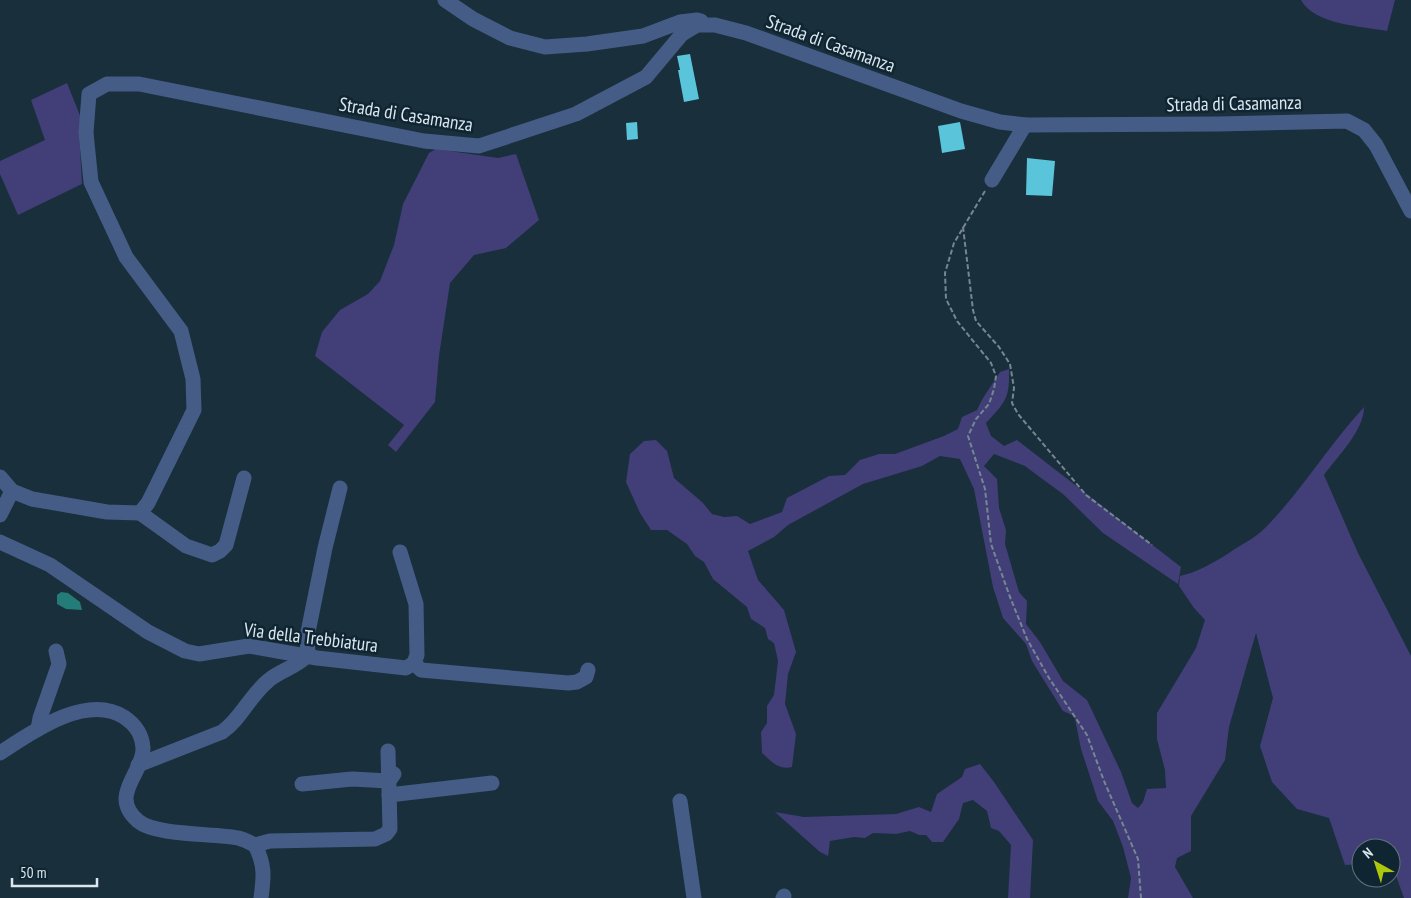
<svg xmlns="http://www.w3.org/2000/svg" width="1411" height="898" viewBox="0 0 1411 898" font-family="'PT Sans Narrow',sans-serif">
<rect width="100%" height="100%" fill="#192f3c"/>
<g fill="#423e78">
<path d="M1301 0H1395L1387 31C1361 26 1315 25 1301 0Z"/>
<path d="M67 83 81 118 79 132 82 184 18 215 0 174V161L45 140 31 100Z"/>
<path d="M436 149 498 158 516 154 539 220 506 248 474 255 450 283 439 356 435 402 396 452 388 445 404 425 315 356 322 332 340 310 368 294 380 281 394 245 403 204 429 153Z"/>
<path d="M1009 369C1010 399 1005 402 986 423L991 436 1004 446 1017 440 1181 567 1178 584 1103 533 1063 494 1041 478 1025 466 994 454 984 466 997 479 999 508 1006 530 1005 544 1019 592 1027 601 1026 624 1040 642 1063 681 1087 700 1121 772 1132 803 1138 808 1143 802 1147 789 1166 788 1165 770 1157 739V713L1196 648 1205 620 1194 608 1179 586 1180 576C1198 572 1213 563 1229 553 1240 545 1254 539 1264 529 1301 492 1328 446 1364 407 1364 431 1337 457 1324 475L1358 553 1411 656V898H1404L1394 870 1391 869V848H1361V864L1345 865 1329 818 1297 809 1272 782 1260 746 1273 698 1256 633 1229 727 1225 760 1191 816V851L1177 858 1175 867 1193 898H1128L1131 878 1123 847 1113 821 1098 801 1081 749 1075 719 1072 715 1063 711 1032 661 1026 644 1003 618 993 587 974 489 960 459 940 456 922 466 863 484 788 525 774 537 748 551 758 580 784 610 796 652 788 674 785 704 796 734 792 767C778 770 772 762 762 753L761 732 767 723V706L774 695 778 661 774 643 768 639 765 628 751 619 747 607 713 579 704 562 695 556 687 544 667 530H651L640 513 626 482 630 454 644 441 656 440 667 451 674 478 703 503 712 514 724 517 737 516 750 524 782 512 787 498 829 476 845 475 860 460 879 454H895L944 436 958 429 962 417 977 410C983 396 992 385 1000 372Z"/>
<path d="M980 764 994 782 1033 840 1030 898H1008L1011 845 999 831 991 828 987 811 973 800 963 803 959 819 943 842H932L926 835H919L910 831 896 834 873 833 865 838 854 837 830 841 828 856 820 852 775 812 804 817 896 814 919 807 931 812 937 794 962 777 965 769Z"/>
</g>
<path fill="#237c77" d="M61 592 68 593 80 602 82 610 66 609 57 604V595Z"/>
<g fill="#5ac4da">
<path d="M690 54 699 99 684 102 678 70H680L677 56Z"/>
<path d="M637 122 638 139 627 140 626 123Z"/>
<path d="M960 122 965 149 942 153 938 126Z"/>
<path d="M1027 158 1055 161 1052 196 1026 195Z"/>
</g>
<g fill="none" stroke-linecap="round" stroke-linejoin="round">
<g stroke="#758791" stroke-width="2" stroke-dasharray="5 2.5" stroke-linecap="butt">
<path d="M985 191 954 243 945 273 946 299 957 321 991 363 996 376 994 389 989 404 976 419 968 436 985 489 991 544 1010 597 1027 639 1049 678 1087 735 1104 781 1138 859 1141 898"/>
<path d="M963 227 973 310 976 321 999 347 1010 364 1014 388 1012 403 1018 414 1086 495 1152 545"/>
</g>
<g stroke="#455d86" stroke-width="15">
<path d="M445 0 473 19 510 38 545 47 587 44 643 36 680 22 697 20 701 21"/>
<path d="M992 180 1025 125"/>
<path d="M0 477 12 491 32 499 107 512 140 513 148 503 194 410 193 379 181 331 126 257 91 182 86 133 89 94 107 84H139L424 141 479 146 576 114 646 77 682 34 697 25H715L746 33 961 111 1000 122 1025 125 1218 124 1347 121 1364 130 1376 145 1411 211"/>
<path d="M140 513 186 546 212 555 220 551 226 545 244 478"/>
<path d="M0 515 12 491"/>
<path d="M0 542 50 565 148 632 185 651 199 654 249 646 317 658 406 668 414 663 417 655 416 604 400 552"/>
<path d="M414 663 421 670 568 683 577 682 586 677 588 670"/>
<path d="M38 729 40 718 59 664 56 651"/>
<path d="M0 753C32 732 86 693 124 717 136 725 142 734 143 748 144 773 108 795 138 821 156 836 213 833 238 838 244 839 250 843 255 845 265 865 264 876 261 898"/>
<path d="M138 765 222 732C241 719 250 695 269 680 281 670 297 667 308 655L307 637 325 548 340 488"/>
<path d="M302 784 352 779 389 781 394 774"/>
<path d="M389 795 492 783"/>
<path d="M680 801 694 898"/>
<path d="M255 845 270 841 375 839 386 834 390 829 388 751"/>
<path d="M783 898 784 896"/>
</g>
</g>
<g text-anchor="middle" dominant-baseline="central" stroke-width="5" stroke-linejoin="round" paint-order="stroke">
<g font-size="19" fill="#dae7ef" stroke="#102532">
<text transform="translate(831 43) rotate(20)">Strada di Casamanza</text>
<text transform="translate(1234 103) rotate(-1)">Strada di Casamanza</text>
<text transform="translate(406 114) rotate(9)">Strada di Casamanza</text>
<text transform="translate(311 637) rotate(7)">Via della Trebbiatura</text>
</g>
</g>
<g transform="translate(1376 863) rotate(321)"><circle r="24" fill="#102532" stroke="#61737e"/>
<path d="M0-4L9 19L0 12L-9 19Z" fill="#aec60c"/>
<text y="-8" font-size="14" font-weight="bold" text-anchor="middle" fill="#dae7ef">N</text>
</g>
<path d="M12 878v8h85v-8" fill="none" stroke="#dae7ef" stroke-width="2.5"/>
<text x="20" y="878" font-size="15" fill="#dae7ef" stroke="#102532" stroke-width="4" paint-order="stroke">50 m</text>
</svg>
